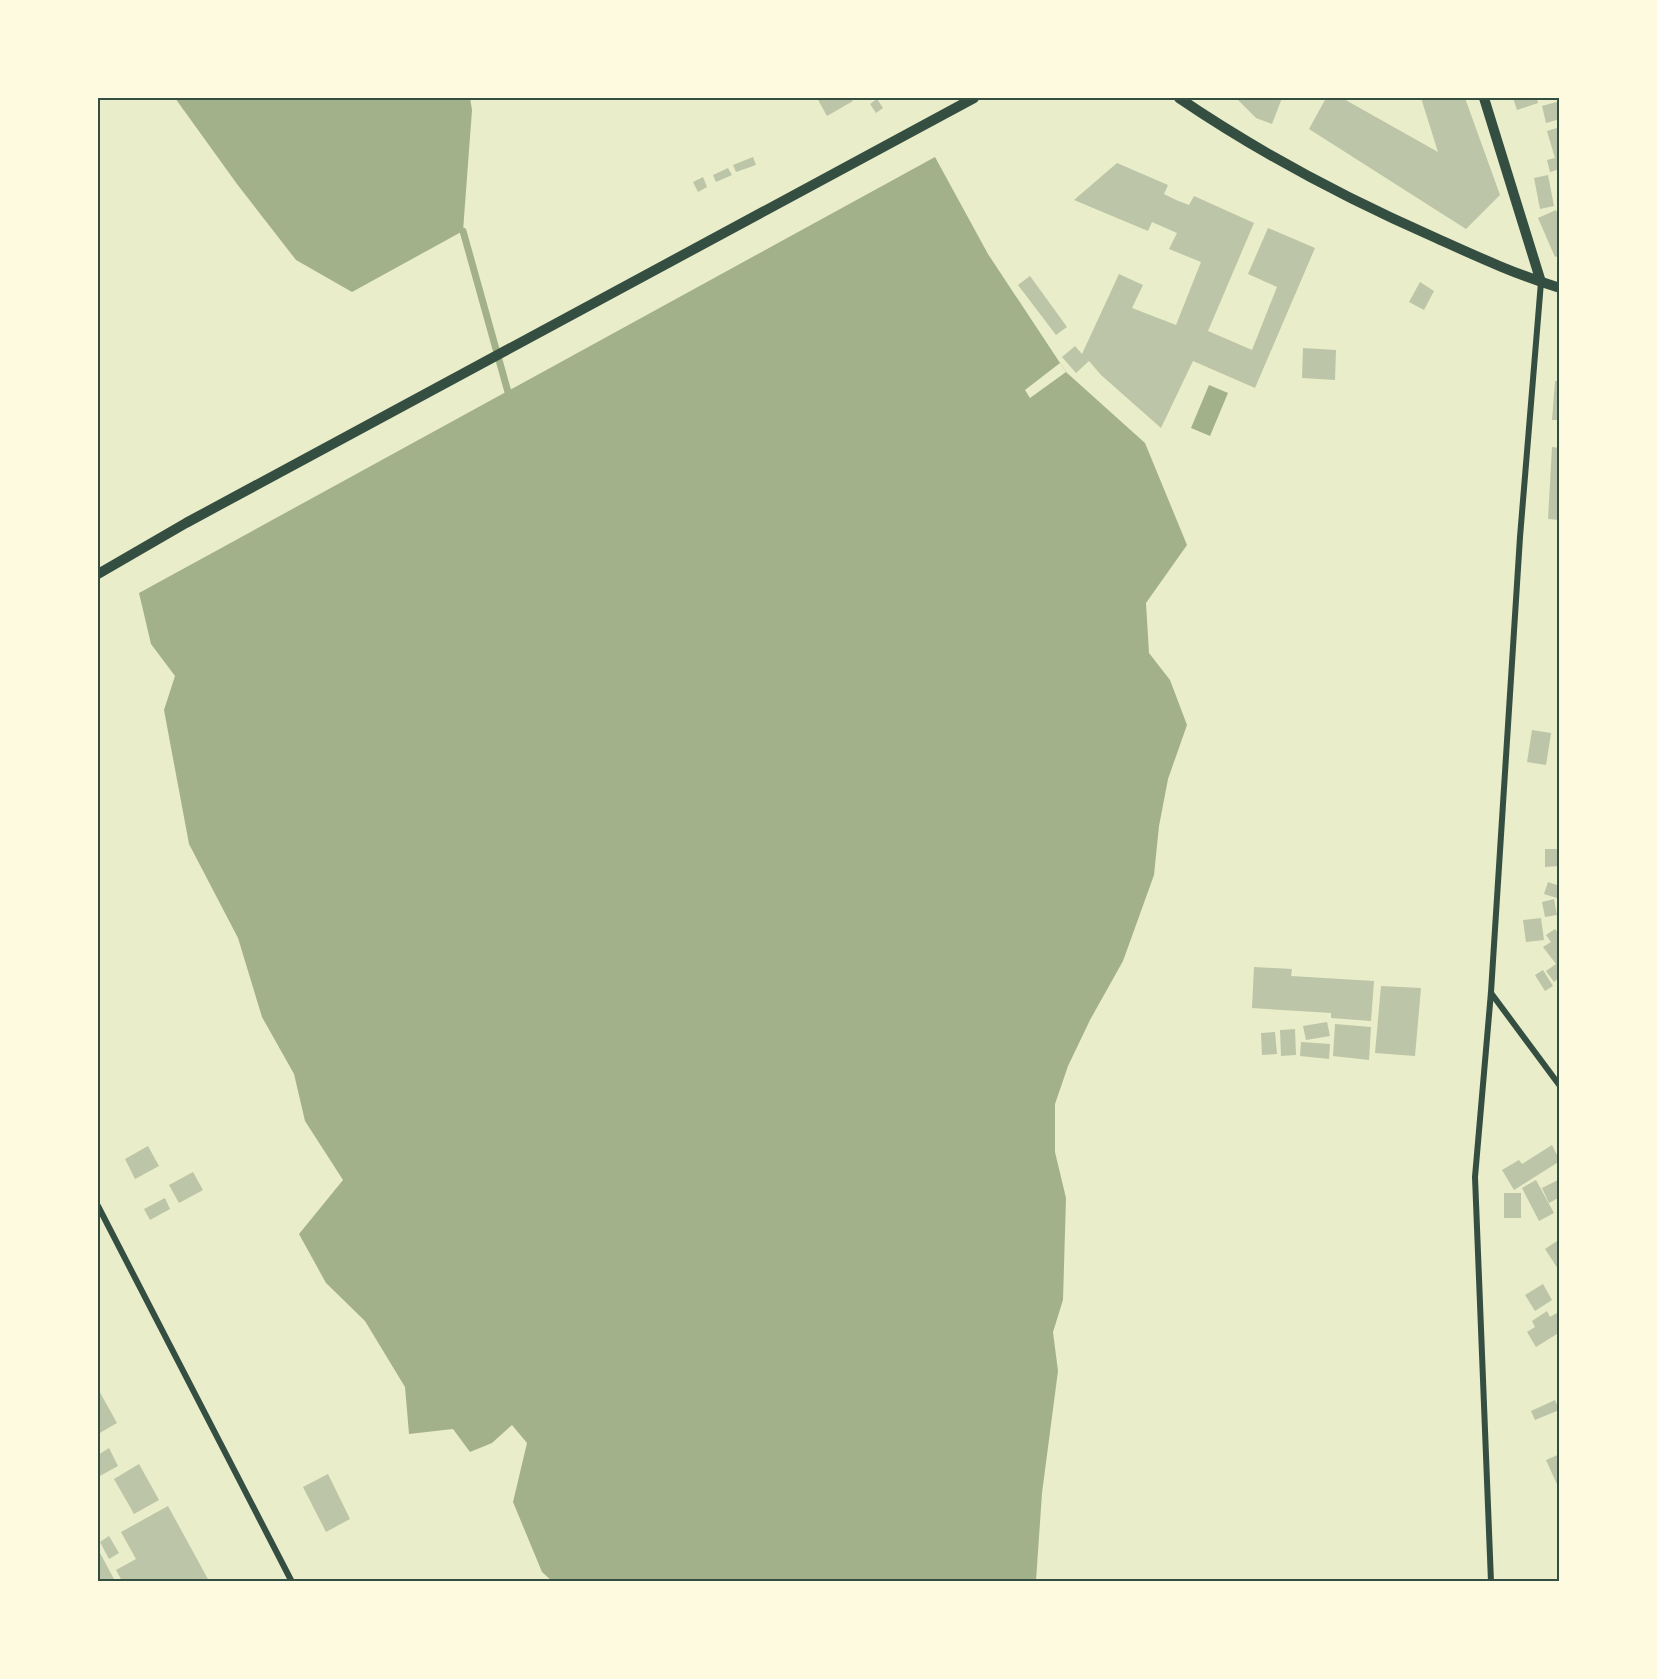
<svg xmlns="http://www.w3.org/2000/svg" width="1657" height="1679" viewBox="0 0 1657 1679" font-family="Quicksand,sans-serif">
<rect width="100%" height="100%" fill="#e9edc9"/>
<g fill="#a3b18a">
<path d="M175 98H470L472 110 463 231 352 292 296 260 237 184Z"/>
<path d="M935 157 988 254 1066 372 1145 443 1187 545 1146 603 1149 653 1170 680 1187 725 1168 779 1159 826 1154 875 1123 961 1090 1020 1068 1066 1055 1104V1152L1066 1198 1063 1300 1053 1332 1058 1371 1042 1493 1036 1581H552L542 1572 513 1502 527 1443 512 1425 492 1443 470 1452 453 1429 409 1434 405 1387 365 1321 326 1283 299 1234 343 1180 305 1121 294 1074 262 1017 238 938 189 844 164 710 175 676 151 644 139 593Z"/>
<path d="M1209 385 1228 393 1210 436 1191 428Z"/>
</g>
<path fill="#e9edc9" d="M1060 363 1066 372 1030 398 1025 390Z"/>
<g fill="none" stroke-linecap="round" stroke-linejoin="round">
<path stroke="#a3b18a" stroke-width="7" d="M463 231 508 392"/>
</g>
<g fill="#bcc5a7">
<path d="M817 98H851L853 101 827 116Z"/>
<path d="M1236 98H1282L1272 124 1256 118Z"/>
<path d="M1326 98H1342L1438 152 1421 98H1465L1500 195 1466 229 1309 129Z"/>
<path d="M1513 98H1537L1538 103 1517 110Z"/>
<path d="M877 99 883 108 876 113 870 104Z"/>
<path d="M1560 101V119L1546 123 1542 106Z"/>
<path d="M1560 127V169L1550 172 1547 160 1555 158 1547 131Z"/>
<path d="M753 157 756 165 736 172 733 165Z"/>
<path d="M1117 163 1168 185 1164 194 1176 200 1189 205 1194 196 1254 223 1208 331 1252 350 1277 287 1248 274 1268 228 1315 248 1255 388 1193 361 1161 428 1101 375 1089 361 1076 373 1062 357 1075 346 1082 354 1119 274 1143 285 1132 308 1176 325 1201 262 1169 249 1177 233 1152 222 1148 231 1074 200Z"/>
<path d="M728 168 732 175 716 182 713 175Z"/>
<path d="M1548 175 1554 206 1540 209 1534 178Z"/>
<path d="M703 177 707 187 698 192 693 182Z"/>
<path d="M1556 210 1560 219V255L1555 257 1538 218Z"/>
<path d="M1030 276 1067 327 1056 335 1018 285Z"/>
<path d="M1420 282 1434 291 1424 310 1409 302Z"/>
<path d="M1303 348 1336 350 1335 380 1302 378Z"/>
<path d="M1555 381H1560V420H1552Z"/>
<path d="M1552 447 1560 448V520L1548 519Z"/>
<path d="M1532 730 1551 733 1546 765 1527 762Z"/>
<path d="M1545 849H1560V866L1545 867Z"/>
<path d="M1548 882 1560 886V899L1544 894Z"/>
<path d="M1554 899 1557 915 1545 917 1542 902Z"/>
<path d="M1541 918 1544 940 1526 942 1523 920Z"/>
<path d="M1555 929 1560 935V977L1554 982 1546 971 1556 964 1543 947 1551 942 1546 935Z"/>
<path d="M1254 967 1292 969 1291 976 1374 981 1371 1021 1331 1018V1013L1252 1008Z"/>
<path d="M1543 970 1553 986 1545 991 1535 975Z"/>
<path d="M1381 986 1421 988 1415 1056 1375 1053Z"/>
<path d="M1327 1022 1330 1036 1306 1040 1303 1026Z"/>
<path d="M1335 1024 1371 1027 1369 1060 1333 1056Z"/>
<path d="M1295 1029 1296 1055 1281 1056 1280 1030Z"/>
<path d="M1275 1032 1277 1054 1262 1055 1261 1033Z"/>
<path d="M1301 1042 1330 1044 1329 1059 1300 1056Z"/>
<path d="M1552 1145 1560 1161 1514 1190 1502 1170 1519 1160 1522 1164Z"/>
<path d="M148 1146 159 1166 135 1179 125 1159Z"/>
<path d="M193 1172 203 1190 179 1203 169 1185Z"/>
<path d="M1560 1179V1197L1549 1203 1542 1188Z"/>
<path d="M1536 1180 1554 1213 1539 1221 1522 1188Z"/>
<rect x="1504" y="1193" width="17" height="25"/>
<path d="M165 1198 170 1209 150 1220 144 1209Z"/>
<path d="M1560 1239V1272L1545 1249Z"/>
<path d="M1543 1284 1552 1300 1535 1311 1525 1295Z"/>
<path d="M1547 1311 1550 1317 1557 1313 1560 1317V1332L1536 1347 1527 1332 1535 1327 1532 1321Z"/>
<path d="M98 1389 117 1423 98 1434Z"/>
<path d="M1555 1400 1559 1410 1535 1420 1531 1411Z"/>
<path d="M109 1448 118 1466 98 1477V1455Z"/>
<path d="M1560 1454V1491L1546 1460Z"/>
<path d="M139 1464 159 1500 134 1514 114 1479Z"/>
<path d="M328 1474 350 1519 326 1532 303 1487Z"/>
<path d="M168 1506 209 1581H122L116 1570 136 1559 121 1532Z"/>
<path d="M109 1536 119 1553 109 1559 100 1542Z"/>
<path d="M99 1551 115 1581H98V1552Z"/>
</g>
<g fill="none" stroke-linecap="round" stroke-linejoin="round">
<g stroke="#344e41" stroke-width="6">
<path d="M1491 993 1560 1086"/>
<path d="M98 1206 292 1582"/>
<path d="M1491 1582 1475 1177 1491 992 1520 537 1541 282"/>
</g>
<g stroke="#344e41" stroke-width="10">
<path d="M1179 98C1260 153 1347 199 1436 238 1476 256 1517 275 1560 288"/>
<path d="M1484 98 1541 282"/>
<path d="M98 574 186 523 974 98"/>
</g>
</g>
<rect width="1657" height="1679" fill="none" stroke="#fefae0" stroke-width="198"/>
<rect x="99" y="99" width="1459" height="1481" fill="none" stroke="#344e41" stroke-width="2"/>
</svg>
